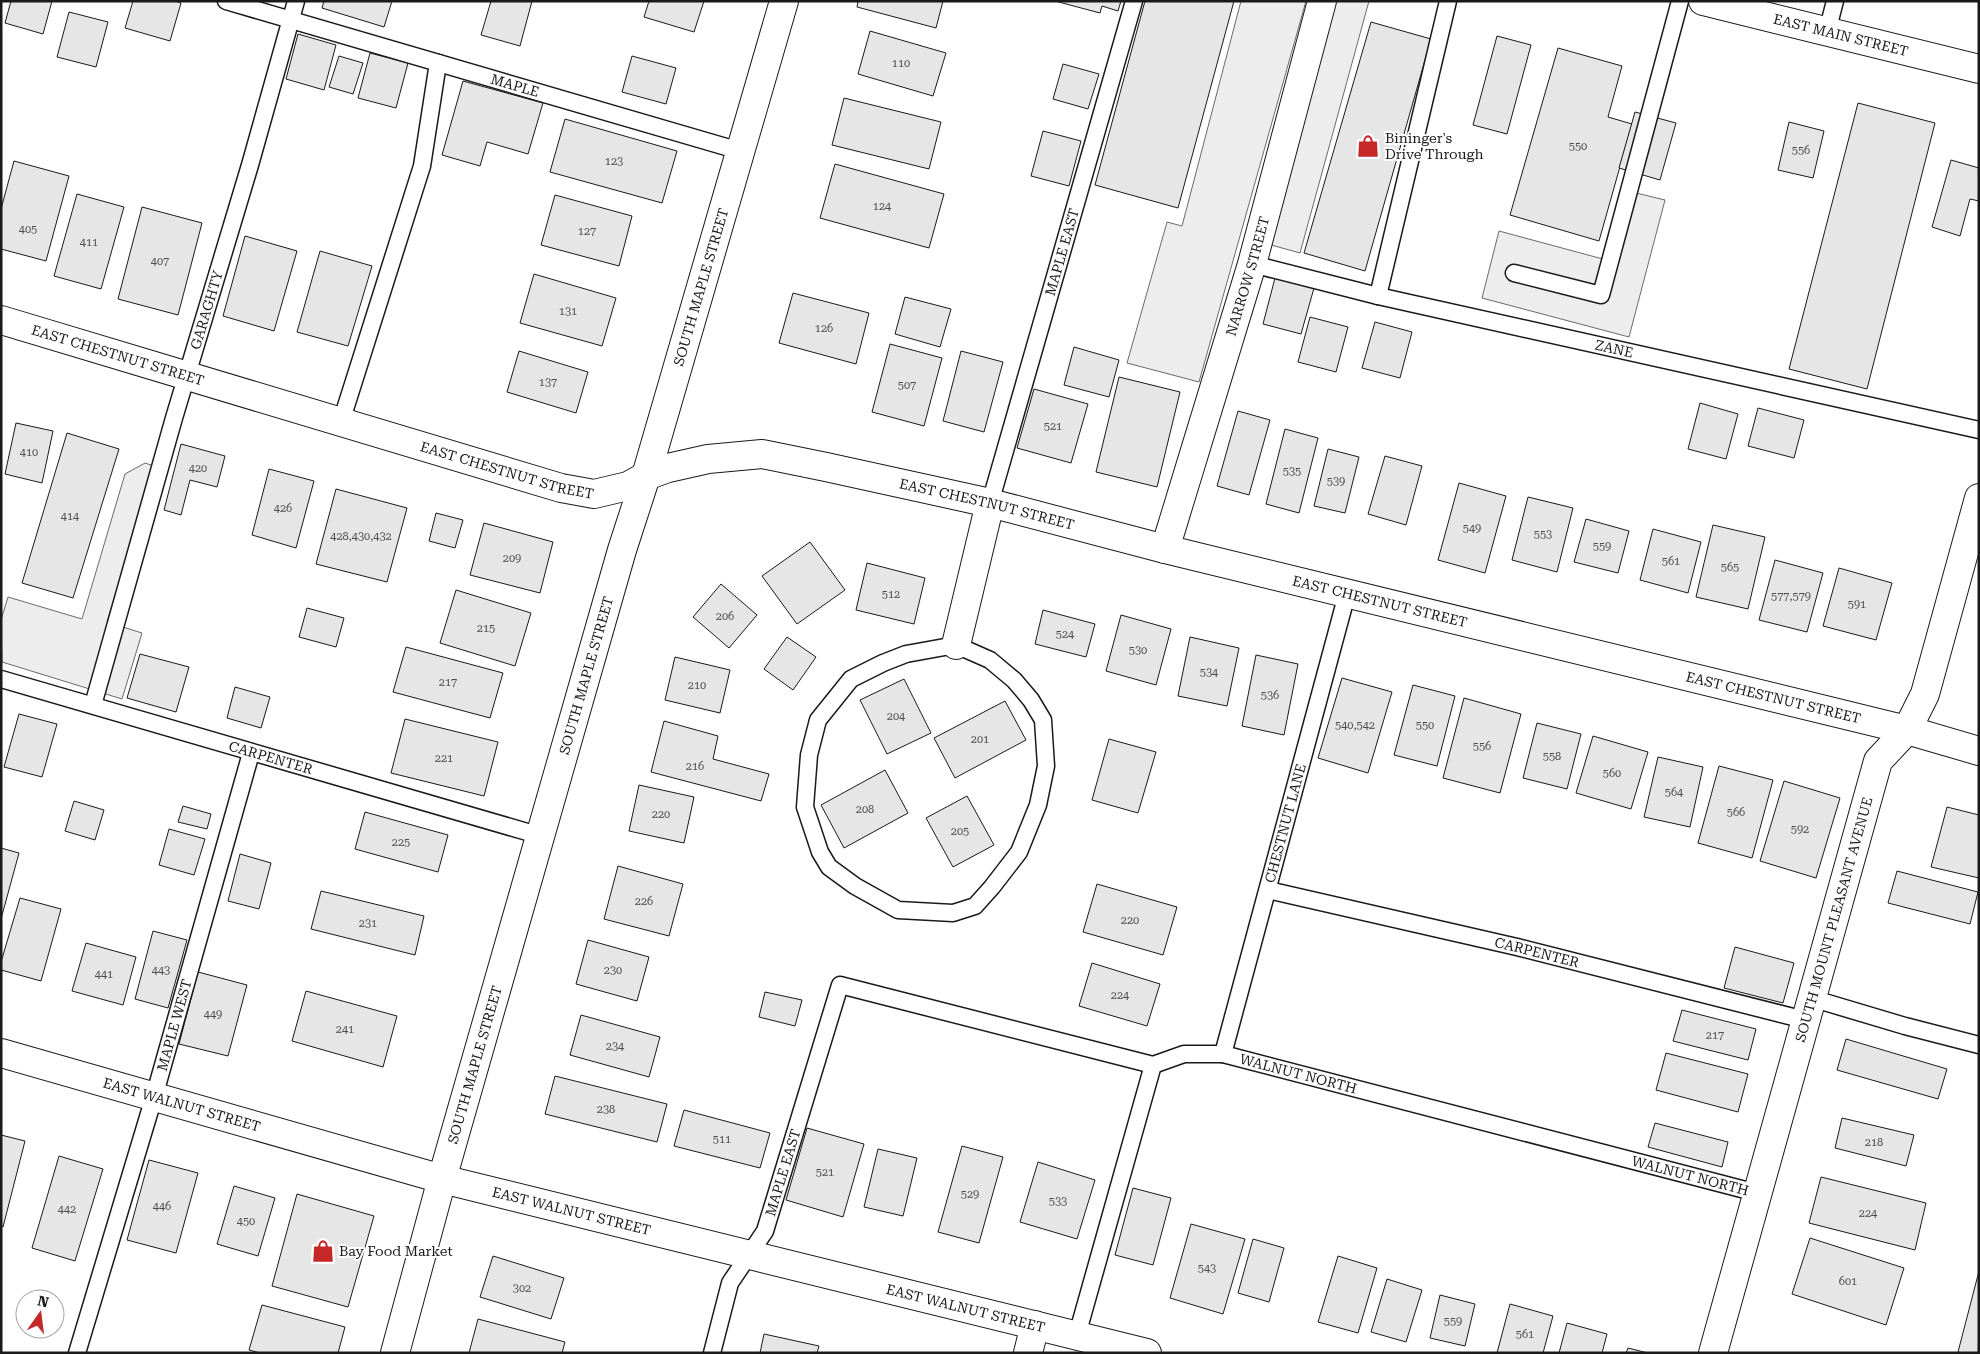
<svg xmlns="http://www.w3.org/2000/svg" width="1980" height="1354" viewBox="0 0 1980 1354" font-family="'Roboto Serif',serif">
<rect width="100%" height="100%" fill="#fff"/>
<g fill="#ededed" stroke="#6a6a6a">
<path d="M1241 1H1306L1199 382 1127 363 1167 222 1182 226Z"/>
<path d="M1330 1H1369L1300 253 1264 243Z"/>
<path d="M1632 192 1665 200 1629 337 1482 298 1499 231 1614 262Z"/>
<path d="M145 463 154 466 107 622 142 633 122 699 2 662 1 620 8 597 82 619 125 474Z"/>
</g>
<g fill="#e6e6e6" stroke="#1a1a1a">
<path d="M11 1H52L43 34 5 23Z"/>
<path d="M133 1H175L181 3 170 41 125 28Z"/>
<path d="M324 1H392L384 27 322 8Z"/>
<path d="M491 1H532L520 46 481 35Z"/>
<path d="M649 1H704L694 32 644 17Z"/>
<path d="M858 1H943L936 28 857 7Z"/>
<path d="M1055 1H1121L1118 11 1102 6 1100 13Z"/>
<path d="M1145 1H1234L1178 208 1095 185Z"/>
<path d="M69 12 108 22 96 67 57 57Z"/>
<path d="M1371 22 1431 39 1365 271 1304 253Z"/>
<path d="M870 31 946 53 933 96 858 74Z"/>
<path d="M298 34 336 45 324 90 286 79Z"/>
<path d="M1497 36 1531 45 1507 134 1473 125Z"/>
<path d="M1558 48 1622 66 1608 117 1632 124 1599 241 1510 215Z"/>
<path d="M370 53 408 63 396 108 358 98Z"/>
<path d="M339 56 363 63 353 94 329 87Z"/>
<path d="M632 56 676 68 666 104 622 92Z"/>
<path d="M1063 64 1099 74 1088 109 1053 99Z"/>
<path d="M463 81 543 103 528 154 487 142 480 166 442 155Z"/>
<path d="M844 98 941 122 929 169 832 145Z"/>
<path d="M1858 103 1935 123 1867 389 1789 369Z"/>
<path d="M1635 112 1676 123 1660 180 1619 168Z"/>
<path d="M565 119 677 151 662 203 550 172Z"/>
<path d="M1789 122 1824 131 1813 178 1778 170Z"/>
<path d="M1043 131 1081 141 1069 186 1031 176Z"/>
<path d="M1951 160 1979 168V201L1970 199 1960 236 1932 227Z"/>
<path d="M14 161 69 176 46 261 1 249V209Z"/>
<path d="M835 164 944 194 929 248 820 218Z"/>
<path d="M77 194 124 207 101 289 54 276Z"/>
<path d="M555 195 632 216 619 266 541 245Z"/>
<path d="M142 207 202 223 178 315 118 299Z"/>
<path d="M245 236 297 251 274 331 223 316Z"/>
<path d="M320 251 372 266 348 346 297 332Z"/>
<path d="M534 274 616 298 602 346 520 323Z"/>
<path d="M1275 278 1314 288 1301 334 1263 324Z"/>
<path d="M793 293 869 313 856 364 779 343Z"/>
<path d="M905 297 951 309 940 347 895 334Z"/>
<path d="M1310 317 1348 327 1336 372 1298 362Z"/>
<path d="M1375 322 1412 332 1400 378 1362 368Z"/>
<path d="M890 344 942 358 924 426 872 412Z"/>
<path d="M1074 347 1119 360 1109 397 1064 385Z"/>
<path d="M519 351 588 372 576 413 507 392Z"/>
<path d="M961 351 1003 362 984 432 943 421Z"/>
<path d="M1119 377 1180 392 1157 487 1096 472Z"/>
<path d="M1034 389 1088 404 1071 463 1017 448Z"/>
<path d="M1700 403 1738 414 1726 459 1688 449Z"/>
<path d="M1758 408 1804 420 1794 458 1748 446Z"/>
<path d="M1238 411 1270 420 1249 495 1217 486Z"/>
<path d="M16 423 53 431 42 483 5 474Z"/>
<path d="M1285 429 1318 438 1299 513 1266 504Z"/>
<path d="M67 433 119 449 73 598 22 583Z"/>
<path d="M181 444 225 456 217 487 190 480 181 515 164 510Z"/>
<path d="M1328 449 1359 457 1345 513 1314 506Z"/>
<path d="M1385 456 1422 466 1406 525 1368 514Z"/>
<path d="M269 469 314 481 296 548 252 535Z"/>
<path d="M1459 483 1506 496 1485 573 1438 560Z"/>
<path d="M336 489 407 508 387 582 316 564Z"/>
<path d="M1528 497 1573 508 1557 572 1512 560Z"/>
<path d="M436 513 463 520 455 548 429 541Z"/>
<path d="M1586 519 1629 531 1618 573 1574 562Z"/>
<path d="M484 523 553 542 540 593 470 575Z"/>
<path d="M1713 525 1765 537 1748 609 1696 597Z"/>
<path d="M1653 529 1701 542 1688 593 1640 580Z"/>
<path d="M810 542 845 590 797 624 762 576Z"/>
<path d="M1775 560 1823 573 1807 632 1759 620Z"/>
<path d="M867 563 925 578 914 624 856 610Z"/>
<path d="M1839 568 1892 583 1876 640 1823 626Z"/>
<path d="M721 584 757 615 729 648 693 617Z"/>
<path d="M456 590 531 613 515 666 440 643Z"/>
<path d="M307 608 344 618 336 647 299 637Z"/>
<path d="M1043 610 1095 624 1086 657 1035 644Z"/>
<path d="M1121 615 1171 629 1156 685 1106 671Z"/>
<path d="M787 637 816 657 793 690 764 669Z"/>
<path d="M1190 637 1239 648 1227 706 1178 696Z"/>
<path d="M406 647 503 673 490 718 393 692Z"/>
<path d="M140 654 189 667 176 712 127 698Z"/>
<path d="M1256 655 1298 664 1284 735 1242 726Z"/>
<path d="M675 657 730 670 720 713 665 700Z"/>
<path d="M1342 678 1392 692 1368 773 1318 758Z"/>
<path d="M904 679 931 733 887 754 860 700Z"/>
<path d="M1413 685 1455 696 1437 766 1394 755Z"/>
<path d="M235 687 270 697 261 728 227 718Z"/>
<path d="M1464 698 1521 714 1500 793 1443 778Z"/>
<path d="M1005 701 1026 740 955 778 934 738Z"/>
<path d="M19 714 57 724 42 777 4 767Z"/>
<path d="M405 719 498 742 484 796 391 773Z"/>
<path d="M664 721 718 736 713 759 769 774 761 801 651 772Z"/>
<path d="M1537 723 1581 734 1567 789 1523 778Z"/>
<path d="M1593 736 1648 752 1631 809 1576 793Z"/>
<path d="M1109 739 1156 752 1138 813 1092 800Z"/>
<path d="M1658 757 1703 767 1690 827 1644 817Z"/>
<path d="M1719 766 1773 780 1752 858 1698 843Z"/>
<path d="M885 770 908 813 844 848 821 805Z"/>
<path d="M1784 781 1840 798 1816 878 1760 861Z"/>
<path d="M639 785 694 797 684 843 629 831Z"/>
<path d="M967 796 994 845 953 867 926 818Z"/>
<path d="M74 801 104 810 95 840 65 831Z"/>
<path d="M183 806 211 814 207 829 178 822Z"/>
<path d="M1947 807 1979 815V878L1931 867Z"/>
<path d="M365 812 448 835 438 872 355 849Z"/>
<path d="M169 829 205 839 194 875 159 865Z"/>
<path d="M1 848 19 853 1 919Z"/>
<path d="M240 854 271 863 259 909 228 901Z"/>
<path d="M618 866 683 884 669 936 604 919Z"/>
<path d="M1897 871 1978 892 1970 924 1888 903Z"/>
<path d="M1097 884 1177 907 1163 955 1083 932Z"/>
<path d="M321 891 424 916 415 955 311 929Z"/>
<path d="M20 898 61 909 41 981 1 970V962Z"/>
<path d="M153 931 187 940 168 1008 135 999Z"/>
<path d="M588 940 649 957 637 1001 576 984Z"/>
<path d="M86 943 136 957 123 1005 72 991Z"/>
<path d="M1735 947 1794 963 1783 1003 1724 988Z"/>
<path d="M1092 963 1160 984 1147 1026 1079 1006Z"/>
<path d="M198 972 247 985 228 1056 179 1044Z"/>
<path d="M306 991 397 1016 383 1067 292 1041Z"/>
<path d="M765 992 802 1000 795 1026 759 1017Z"/>
<path d="M1682 1010 1756 1029 1748 1060 1673 1041Z"/>
<path d="M581 1015 660 1037 649 1077 570 1055Z"/>
<path d="M1846 1039 1947 1069 1938 1099 1837 1070Z"/>
<path d="M1666 1053 1748 1074 1738 1112 1656 1090Z"/>
<path d="M555 1076 667 1104 657 1142 545 1114Z"/>
<path d="M684 1110 770 1133 760 1168 674 1146Z"/>
<path d="M1842 1118 1914 1135 1906 1166 1835 1148Z"/>
<path d="M1655 1123 1728 1142 1722 1167 1648 1147Z"/>
<path d="M807 1128 864 1144 843 1217 786 1200Z"/>
<path d="M1 1135 25 1141 3 1227 1 1226Z"/>
<path d="M962 1146 1003 1157 979 1243 938 1232Z"/>
<path d="M878 1149 917 1158 903 1216 864 1207Z"/>
<path d="M59 1156 103 1169 75 1261 32 1248Z"/>
<path d="M149 1160 198 1173 176 1253 127 1240Z"/>
<path d="M1038 1162 1095 1180 1077 1239 1020 1222Z"/>
<path d="M1821 1177 1926 1203 1915 1250 1809 1223Z"/>
<path d="M234 1186 275 1198 258 1256 217 1244Z"/>
<path d="M1133 1188 1171 1198 1153 1265 1115 1255Z"/>
<path d="M297 1194 374 1216 348 1307 272 1286Z"/>
<path d="M1191 1224 1245 1239 1223 1314 1170 1298Z"/>
<path d="M1810 1238 1904 1268 1886 1325 1792 1294Z"/>
<path d="M1253 1239 1284 1248 1269 1302 1238 1293Z"/>
<path d="M493 1256 564 1278 551 1319 480 1297Z"/>
<path d="M1338 1256 1377 1268 1358 1333 1318 1322Z"/>
<path d="M1979 1271V1353H1962L1958 1352Z"/>
<path d="M1387 1279 1422 1290 1406 1342 1371 1332Z"/>
<path d="M1440 1295 1475 1304 1465 1346 1430 1338Z"/>
<path d="M1510 1304 1553 1316 1543 1353H1497Z"/>
<path d="M262 1305 345 1327 338 1353H260L249 1350Z"/>
<path d="M478 1319 565 1342 562 1353H469Z"/>
<path d="M1567 1323 1607 1334 1602 1353H1559Z"/>
<path d="M764 1334 819 1346 817 1353H760Z"/>
<path d="M1628 1348 1648 1353H1626Z"/>
</g>
<g fill="none" stroke-linecap="round" stroke-linejoin="round">
<defs>
<g id="service">
<path id="s1" d="M226 1 740 151"/>
<path d="M1827 32 1835 1"/>
<path id="s2" d="M1252 264 1378 296 1979 430"/>
<path d="M1514 273 1601 295 1680 1"/>
<path d="M1378 296 1448 1"/>
<path d="M341 422 422 166 438 63"/>
<path id="s3" d="M990 503 1134 1"/>
<path d="M956 645 990 660 1014 680 1031 700 1043 720 1046 766 1038 805 1019 852 992 887 975 906 953 913 898 910 855 886 829 867 820 852 805 807 809 755 818 720 851 679 883 663 906 654Z"/>
<path id="s4" d="M1 679 541 836"/>
<path id="s5" d="M93 705 174 418 250 165 296 1"/>
<path id="s6" d="M1268 890 1517 947 1805 1020"/>
<path d="M1811 998 1905 1026 1979 1045"/>
<path id="s7" d="M1223 1054 1347 594"/>
<path d="M1077 1335 1153 1065"/>
<path id="s8" d="M77 1353 154 1097 251 753"/>
<path id="s9" d="M712 1353 730 1283 765 1231 840 985 1153 1065 1184 1054H1223L1757 1193"/>
</g>
<g id="minor">
<path id="s10" d="M646 476 668 468 708 459 762 454 826 467 990 503 1165 549 1907 730 1979 751"/>
<path id="s11" d="M1165 549 1252 264 1322 1"/>
<path d="M956 645 990 503"/>
<path id="s12" d="M1 1053 442 1179 1147 1353"/>
<path d="M1028 1353 1035 1325"/>
<path id="s13" d="M1713 1353 1878 761 1907 730 1925 694 1979 498"/>
</g>
<g id="tertiary">
<path id="s14" d="M1 320 561 488 594 494 628 486 646 476"/>
<path id="s15" d="M395 1353 442 1179 622 550 646 476 784 1"/>
</g>
<g id="primary">
<path id="s16" d="M1703 1 1979 69"/>
</g>
</defs>
<use href="#service" stroke="#1a1a1a" stroke-width="19"/>
<use href="#minor" stroke="#1a1a1a" stroke-width="30"/>
<use href="#tertiary" stroke="#1a1a1a" stroke-width="30"/>
<use href="#primary" stroke="#1a1a1a" stroke-width="30"/>
<use href="#service" stroke="#fff" stroke-width="16"/>
<use href="#minor" stroke="#fff" stroke-width="28"/>
<use href="#tertiary" stroke="#fff" stroke-width="28"/>
<use href="#primary" stroke="#fff" stroke-width="28"/>
</g>
<defs>
<symbol id="shop-bare" viewBox="-9 -9 18 18"><path d="M-5-2.5h2.3a2.7 3.5 0 0 1 5.4 0H5L5.5 6h-11ZM-1.5-2.5h3a1.5 2.3 0 0 0-3 0Z" fill="#c62828" stroke="#fff" stroke-width="2.5" paint-order="stroke"/></symbol>
</defs>
<g fill-rule="evenodd">
<use href="#shop-bare" x="1352" y="130" width="32" height="32"/>
<use href="#shop-bare" x="307" y="1235" width="32" height="32"/>
</g>
<g text-anchor="middle" dominant-baseline="central" stroke-width="4" stroke-linejoin="round" paint-order="stroke">
<g font-size="11" fill="#4d4d4d">
<text x="901" y="63">110</text>
<text x="1578" y="146">550</text>
<text x="1801" y="150">556</text>
<text x="614" y="161">123</text>
<text x="882" y="206">124</text>
<text x="28" y="229">405</text>
<text x="587" y="231">127</text>
<text x="89" y="242">411</text>
<text x="160" y="261">407</text>
<text x="568" y="311">131</text>
<text x="824" y="328">126</text>
<text x="548" y="382">137</text>
<text x="907" y="385">507</text>
<text x="1053" y="426">521</text>
<text x="29" y="452">410</text>
<text x="198" y="468">420</text>
<text x="1292" y="471">535</text>
<text x="1336" y="481">539</text>
<text x="283" y="508">426</text>
<text x="70" y="516">414</text>
<text x="1472" y="528">549</text>
<text x="1543" y="534">553</text>
<text x="361" y="536">428,430,432</text>
<text x="1602" y="546">559</text>
<text x="512" y="558">209</text>
<text x="1671" y="561">561</text>
<text x="1730" y="567">565</text>
<text x="891" y="594">512</text>
<text x="1791" y="596">577,579</text>
<text x="1857" y="604">591</text>
<text x="725" y="616">206</text>
<text x="486" y="628">215</text>
<text x="1065" y="634">524</text>
<text x="1138" y="650">530</text>
<text x="1209" y="672">534</text>
<text x="448" y="682">217</text>
<text x="697" y="685">210</text>
<text x="1270" y="695">536</text>
<text x="896" y="716">204</text>
<text x="1355" y="725">540,542</text>
<text x="1425" y="725">550</text>
<text x="980" y="739">201</text>
<text x="1482" y="746">556</text>
<text x="1552" y="756">558</text>
<text x="444" y="758">221</text>
<text x="695" y="766">216</text>
<text x="1612" y="773">560</text>
<text x="1674" y="792">564</text>
<text x="865" y="809">208</text>
<text x="1736" y="812">566</text>
<text x="661" y="814">220</text>
<text x="1800" y="829">592</text>
<text x="960" y="831">205</text>
<text x="401" y="842">225</text>
<text x="644" y="901">226</text>
<text x="1130" y="920">220</text>
<text x="368" y="923">231</text>
<text x="161" y="970">443</text>
<text x="613" y="970">230</text>
<text x="104" y="974">441</text>
<text x="1120" y="995">224</text>
<text x="213" y="1014">449</text>
<text x="345" y="1029">241</text>
<text x="1715" y="1035">217</text>
<text x="615" y="1046">234</text>
<text x="606" y="1109">238</text>
<text x="722" y="1139">511</text>
<text x="1874" y="1142">218</text>
<text x="825" y="1172">521</text>
<text x="970" y="1194">529</text>
<text x="1058" y="1201">533</text>
<text x="162" y="1206">446</text>
<text x="67" y="1209">442</text>
<text x="1868" y="1213">224</text>
<text x="246" y="1221">450</text>
<text x="1207" y="1268">543</text>
<text x="1848" y="1281">601</text>
<text x="522" y="1288">302</text>
<text x="1453" y="1321">559</text>
<text x="1525" y="1334">561</text>
</g>
<g font-size="14" fill="#1a1a1a" stroke="#fff">
<text stroke="none"><textPath href="#s16" startOffset="142">EAST MAIN STREET</textPath></text>
<text stroke="none"><textPath href="#s1" startOffset="301">MAPLE</textPath></text>
<text stroke="none"><textPath href="#s3" startOffset="261">MAPLE EAST</textPath></text>
<text stroke="none"><textPath href="#s11" startOffset="285">NARROW STREET</textPath></text>
<text stroke="none"><textPath href="#s15" startOffset="1109">SOUTH MAPLE STREET</textPath></text>
<text stroke="none"><textPath href="#s5" startOffset="411">GARAGHTY</textPath></text>
<text stroke="none"><textPath href="#s2" startOffset="372">ZANE</textPath></text>
<text stroke="none"><textPath href="#s14" startOffset="122">EAST CHESTNUT STREET</textPath></text>
<text stroke="none"><textPath href="#s14" startOffset="528">EAST CHESTNUT STREET</textPath></text>
<text stroke="none"><textPath href="#s10" startOffset="349">EAST CHESTNUT STREET</textPath></text>
<text stroke="none"><textPath href="#s10" startOffset="754">EAST CHESTNUT STREET</textPath></text>
<text stroke="none"><textPath href="#s15" startOffset="704">SOUTH MAPLE STREET</textPath></text>
<text stroke="none"><textPath href="#s10" startOffset="1159">EAST CHESTNUT STREET</textPath></text>
<text stroke="none"><textPath href="#s4" startOffset="281">CARPENTER</textPath></text>
<text stroke="none"><textPath href="#s7" startOffset="239">CHESTNUT LANE</textPath></text>
<text stroke="none"><textPath href="#s13" startOffset="450">SOUTH MOUNT PLEASANT AVENUE</textPath></text>
<text stroke="none"><textPath href="#s6" startOffset="276">CARPENTER</textPath></text>
<text stroke="none"><textPath href="#s8" startOffset="342">MAPLE WEST</textPath></text>
<text stroke="none"><textPath href="#s15" startOffset="299">SOUTH MAPLE STREET</textPath></text>
<text stroke="none"><textPath href="#s9" startOffset="865">WALNUT NORTH</textPath></text>
<text stroke="none"><textPath href="#s12" startOffset="188">EAST WALNUT STREET</textPath></text>
<text stroke="none"><textPath href="#s9" startOffset="196">MAPLE EAST</textPath></text>
<text stroke="none"><textPath href="#s9" startOffset="1270">WALNUT NORTH</textPath></text>
<text stroke="none"><textPath href="#s12" startOffset="592">EAST WALNUT STREET</textPath></text>
<text stroke="none"><textPath href="#s12" startOffset="998">EAST WALNUT STREET</textPath></text>
</g>
<g font-size="14" fill="#1a1a1a" stroke="#fff" text-anchor="start">
<text x="1385" y="138">Bininger's<tspan x="1385" dy="16">Drive Through</tspan></text>
<text x="339" y="1251">Bay Food Market</text>
</g>
</g>
<rect width="1980" height="1354" fill="none" stroke="#1a1a1a" stroke-width="5"/>
<g transform="translate(40 1314) rotate(14)"><circle r="24" fill="#ffffff" stroke="#a3a3a3"/>
<path d="M0-4L9 19L0 12L-9 19Z" fill="#c62828"/>
<text y="-8" font-size="14" font-weight="bold" text-anchor="middle" fill="#1a1a1a">N</text>
</g>
</svg>
